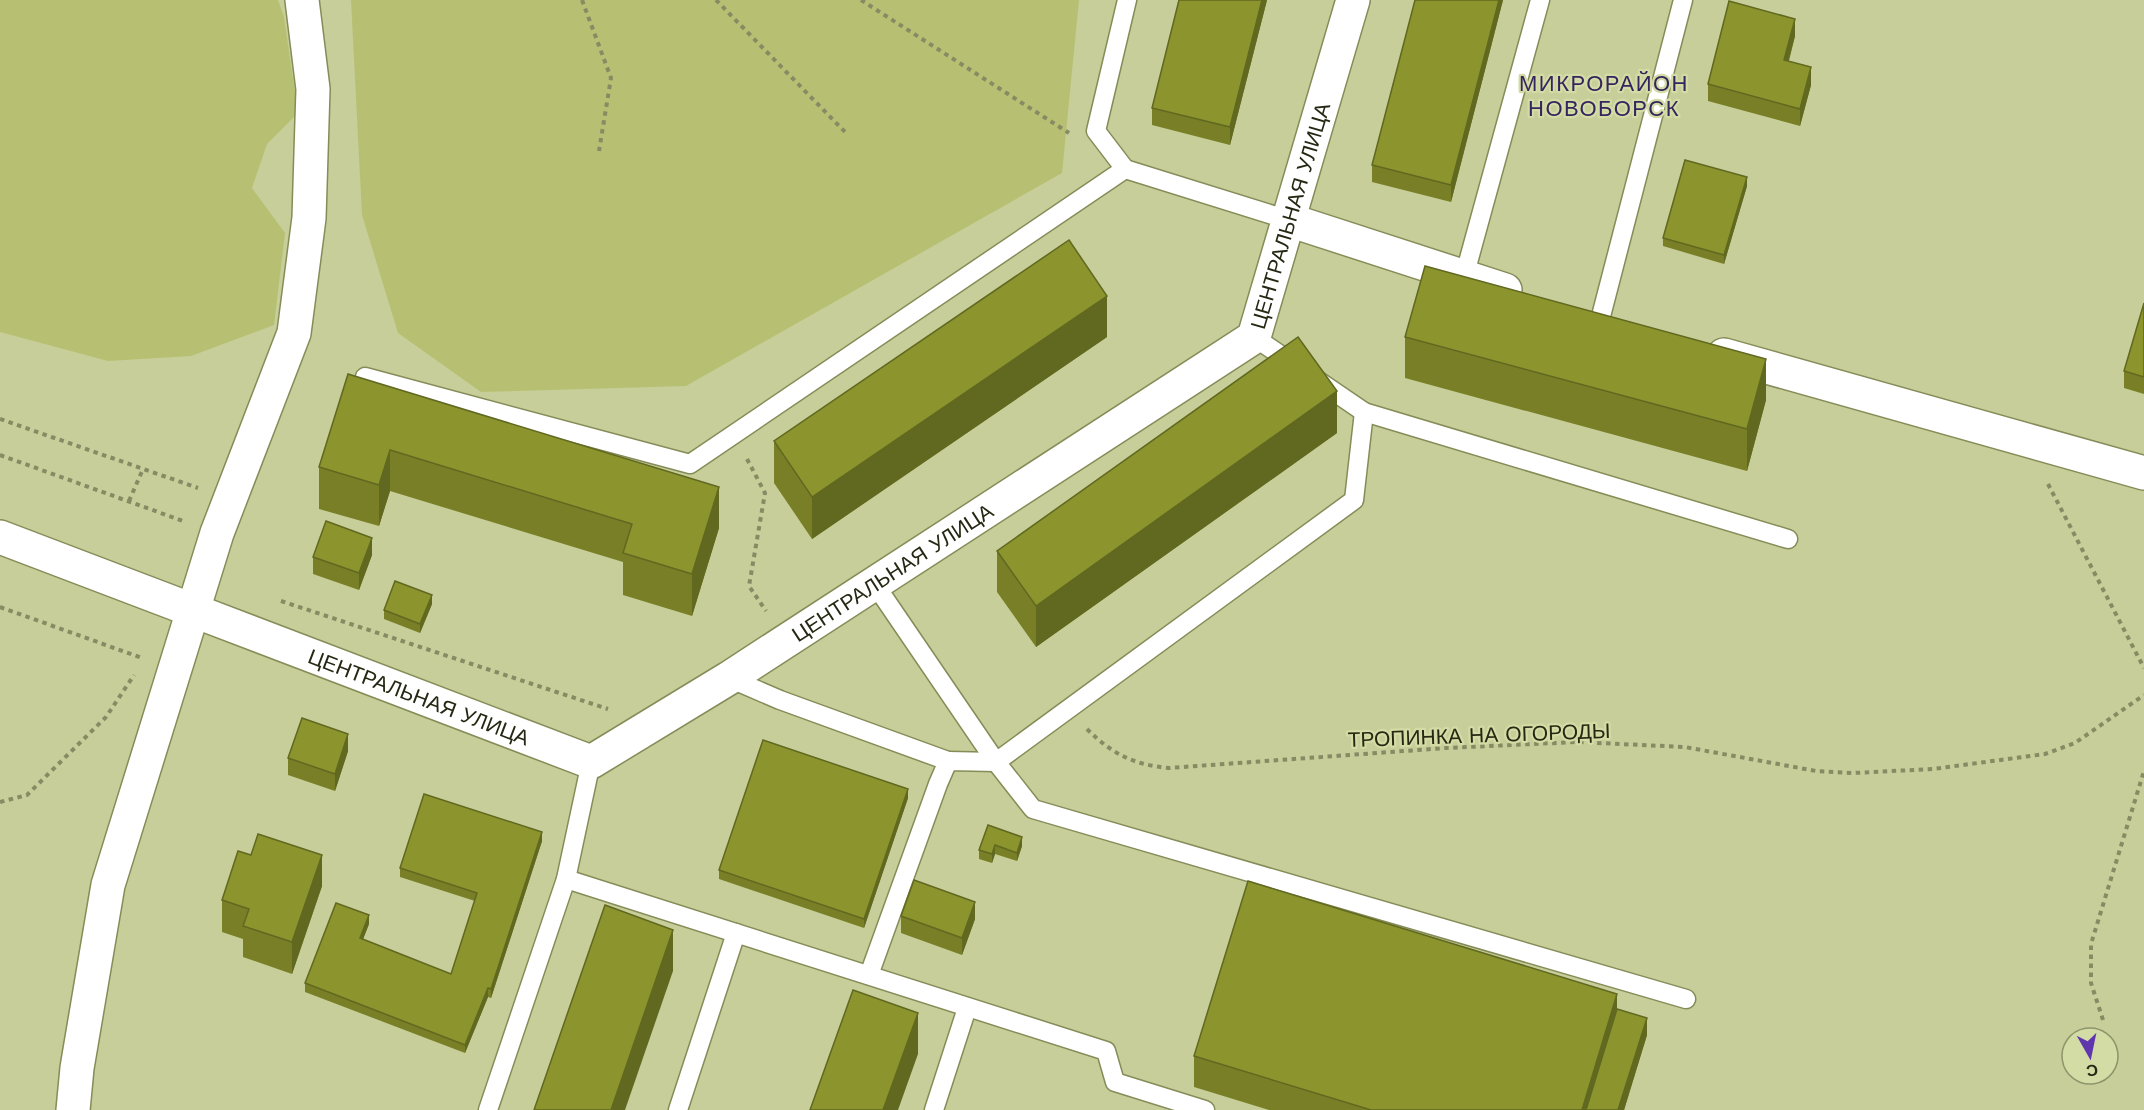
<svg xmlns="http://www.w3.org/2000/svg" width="2144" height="1110" viewBox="0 0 2144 1110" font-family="'Work Sans',sans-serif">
<rect width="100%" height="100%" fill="#c7ce99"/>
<g fill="#b7c072">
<path d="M0 0H278L284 17 298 113 267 144 252 188 285 233 274 325 191 356 108 361 0 332Z"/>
<path d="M351 0H1079L1062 173 686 386 481 392 398 333 362 215Z"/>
</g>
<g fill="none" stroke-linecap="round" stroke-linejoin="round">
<defs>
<g id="lane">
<path d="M1125 169 1096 131 1127 0"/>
<path d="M1464 277 1540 0"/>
<path d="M1600 320 1683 0"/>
<path d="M1254 337 1364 412 1788 539"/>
<path d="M365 377 690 464 1125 169 1289 220"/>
<path d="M874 583 996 762 1033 809 1686 999"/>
<path d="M729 678 780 700 948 761"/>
<path d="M566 879 1106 1051 1115 1082 1205 1110"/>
<path d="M869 975 938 784 948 761 996 762 1354 500 1364 412"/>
<path d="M488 1110 566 879 591 762"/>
<path d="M678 1110 736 933"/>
<path d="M934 1110 967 1008"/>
</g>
<g id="street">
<path d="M1289 220 1505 290"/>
<path d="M1724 355 2144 473"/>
<path id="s1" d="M192 610 591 762 729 678 1254 337 1353 0"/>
</g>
<g id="secondary">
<path d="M0 537 192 610"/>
<path d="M73 1110 77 1068 108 885 217 533 294 333 309 218 313 89 302 0"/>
</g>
</defs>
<use href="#lane" stroke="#868c58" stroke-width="21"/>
<use href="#street" stroke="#868c58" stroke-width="36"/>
<use href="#secondary" stroke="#868c58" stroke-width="36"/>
<g stroke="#868b63" stroke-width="4" stroke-dasharray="4.5 4.5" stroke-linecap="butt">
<path d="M582 0 611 78 599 151"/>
<path d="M716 0 846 133"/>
<path d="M861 0 1069 133"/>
<path d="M0 419 198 488"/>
<path d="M0 455 183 521"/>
<path d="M747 459 765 493 749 586 766 611"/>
<path d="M2048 484 2144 668"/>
<path d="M129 501 143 469"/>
<path d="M281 601 608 709"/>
<path d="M0 607 142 658"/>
<path d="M1087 729C1112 754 1134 765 1169 768L1446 748 1577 742 1685 747 1816 771 1853 773 1933 769 2045 754 2075 743 2144 695"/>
<path d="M0 802 27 795 106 717 134 675"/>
<path d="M2103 1020 2091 983V944L2144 771"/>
</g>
<use href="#lane" stroke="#fff" stroke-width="18"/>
<use href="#street" stroke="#fff" stroke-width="33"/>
<use href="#secondary" stroke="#fff" stroke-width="33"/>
</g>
<g fill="#787f27">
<path d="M1267 0 1230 145 1152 125V108Z"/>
<path d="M1415 0H1503L1451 202 1372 182V165Z"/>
<path d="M1795 36 1789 61 1811 85 1800 126 1708 101V84Z"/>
<path d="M1747 186 1724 264 1663 246V238Z"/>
<path d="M2144 303V394L2124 388V371Z"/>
<path d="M1107 337 812 539 774 483V441Z"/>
<path d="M1405 337 1766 400 1747 471 1405 378Z"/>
<path d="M348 374 719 528 692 616 623 595V562L390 491 379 526 319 509V467Z"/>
<path d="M1337 433 1036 647 997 592V551Z"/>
<path d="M372 555 359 590 313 574V557Z"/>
<path d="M432 604 420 633 384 619V610Z"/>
<path d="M348 751 335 791 288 775V758Z"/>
<path d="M908 798 864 928 719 879V870Z"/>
<path d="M988 825 1022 846 1017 861 995 854 992 863 979 859V850Z"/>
<path d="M542 841 491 998 488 997 465 1053 305 992V983L369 924 363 939 451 974 475 901 400 877V868Z"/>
<path d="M322 886 292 974 243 957V939L222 932V900Z"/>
<path d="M901 916 975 919 962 955 901 933Z"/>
<path d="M1617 1009 1647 1035 1624 1110H1269L1194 1087V1056Z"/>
</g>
<g fill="#616820">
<path d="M1262 0H1267L1230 145V127Z"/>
<path d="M1499 0H1503L1451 202V185Z"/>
<path d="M1795 19V36L1784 77V60Z"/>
<path d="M1811 67V85L1800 126V109Z"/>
<path d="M1747 177V186L1724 264V255Z"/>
<path d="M1107 296V337L812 539V497Z"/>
<path d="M1766 359V400L1747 471V429Z"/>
<path d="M1337 391V433L1036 647V606Z"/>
<path d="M390 450V491L379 526V485Z"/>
<path d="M719 487V528L692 616V574Z"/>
<path d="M372 538V555L359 590V573Z"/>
<path d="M432 595V604L420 633V624Z"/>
<path d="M348 734V751L335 791V774Z"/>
<path d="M908 789V798L864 928V919Z"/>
<path d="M542 832V841L491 998V989Z"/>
<path d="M1022 837V846L1017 861V853Z"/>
<path d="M995 845V854L992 863V854Z"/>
<path d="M322 855V886L292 974V942Z"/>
<path d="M975 902V919L962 955V938Z"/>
<path d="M369 915V924L360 947V938Z"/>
<path d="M673 930V971L625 1110H611Z"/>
<path d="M488 988V997L465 1053V1045Z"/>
<path d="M1617 994V1026L1591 1110H1582Z"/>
<path d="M918 1013V1054L898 1110H883Z"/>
<path d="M1647 1018V1035L1624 1110H1618Z"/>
</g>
<g fill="#8b942d" stroke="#616820" stroke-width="1.5">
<path d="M1179 0H1262L1230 127 1152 108Z"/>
<path d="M1415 0H1499L1451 185 1372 165Z"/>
<path d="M1729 1 1795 19 1784 60 1811 67 1800 109 1708 84Z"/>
<path d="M1685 160 1747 177 1724 255 1663 238Z"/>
<path d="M1069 240 1107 296 812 497 774 441Z"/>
<path d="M1425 266 1766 359 1747 429 1405 337Z"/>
<path d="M2144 303V377L2124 371Z"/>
<path d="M1298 337 1337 391 1036 606 997 551Z"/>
<path d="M348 374 719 487 692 574 623 553 632 524 390 450 379 485 319 467Z"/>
<path d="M326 521 372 538 359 573 313 557Z"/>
<path d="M395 581 432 595 420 624 384 610Z"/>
<path d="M302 718 348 734 335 774 288 758Z"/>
<path d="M763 740 908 789 864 919 719 870Z"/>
<path d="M424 794 542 832 491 989 488 988 465 1045 305 983 336 903 369 915 360 938 451 974 477 893 400 868Z"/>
<path d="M988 825 1022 837 1017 853 995 845 992 854 979 850Z"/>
<path d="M258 834 322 855 292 942 243 926 249 909 222 900 238 851 251 855Z"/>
<path d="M914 880 975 902 962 938 901 916Z"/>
<path d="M1248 881 1617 994 1582 1110H1371L1194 1056Z"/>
<path d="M605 905 673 930 611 1110H534Z"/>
<path d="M853 990 918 1013 883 1110H810Z"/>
<path d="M1617 1009 1647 1018 1618 1110H1586Z"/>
</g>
<g text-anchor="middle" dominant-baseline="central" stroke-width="4.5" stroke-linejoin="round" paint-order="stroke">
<g font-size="21" fill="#262813" stroke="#d4dca5">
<text stroke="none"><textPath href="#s1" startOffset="1341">ЦЕНТРАЛЬНАЯ УЛИЦА</textPath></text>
<text stroke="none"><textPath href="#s1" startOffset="783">ЦЕНТРАЛЬНАЯ УЛИЦА</textPath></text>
<text stroke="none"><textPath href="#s1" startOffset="243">ЦЕНТРАЛЬНАЯ УЛИЦА</textPath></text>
<text transform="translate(1479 735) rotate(-2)">ТРОПИНКА НА ОГОРОДЫ</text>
</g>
<g font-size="22" letter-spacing="1.5" fill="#36245e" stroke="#d4dca5">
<text x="1604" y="83">МИКРОРАЙОН<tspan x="1604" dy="25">НОВОБОРСК</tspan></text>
</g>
</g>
<g transform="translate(2090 1056) rotate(171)"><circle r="28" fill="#d4dca5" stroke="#8e946b" stroke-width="1.5"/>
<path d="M0-4.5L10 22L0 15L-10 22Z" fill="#6036ae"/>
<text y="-9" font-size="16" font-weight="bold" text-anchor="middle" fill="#262813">С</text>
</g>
</svg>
